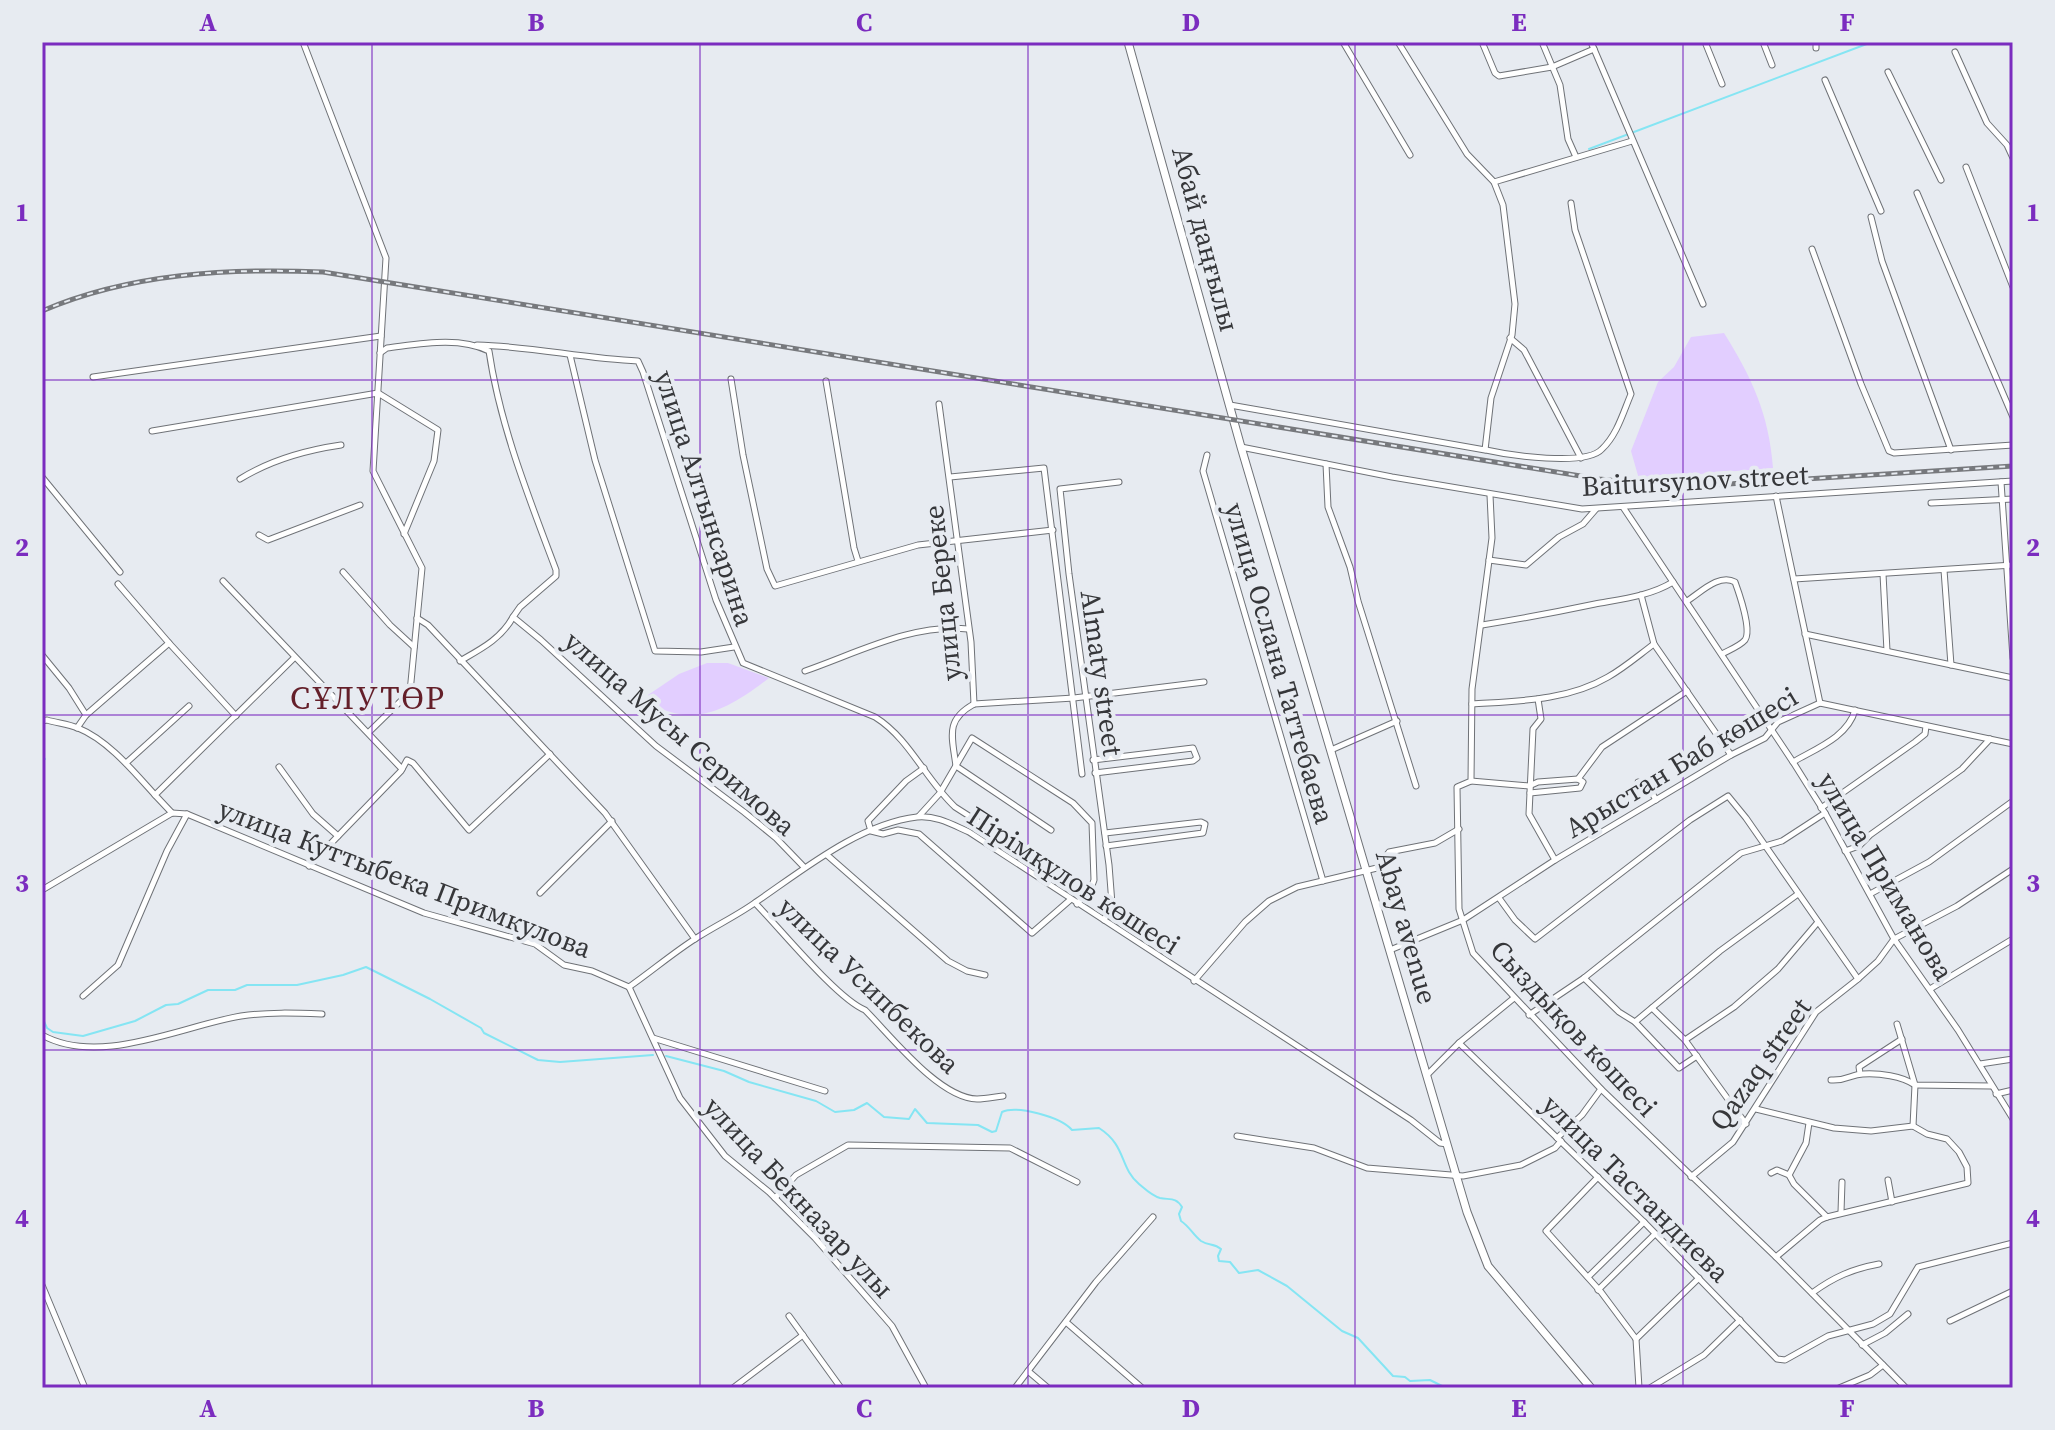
<svg xmlns="http://www.w3.org/2000/svg" width="2055" height="1430" viewBox="0 0 2055 1430" font-family="'Source Serif 4',serif">
<rect width="100%" height="100%" fill="#e7ebf1"/>
<g fill="#e2ceff">
<path d="M1724 333C1752 378 1769 414 1773 468L1639 479 1631 451 1658 382 1674 367 1691 337Z"/>
<path d="M707 663H728L769 678C731 707 697 729 651 704L648 695 679 674Z"/>
</g>
<g fill="none" stroke-linecap="round" stroke-linejoin="round">
<g stroke="#85e5f3" stroke-width="2">
<path d="M1589 149 1872 42"/>
<path d="M42 755 45 759 42 761"/>
<path d="M42 816 44 854 42 856"/>
<path d="M42 1017 47 1028 53 1032 83 1036 135 1021 166 1005 178 1004 208 990H235L247 985H297L343 975 366 967 430 999 481 1028 484 1033 538 1060 560 1062 653 1055"/>
<path d="M666 1056 724 1071 749 1082 816 1101 835 1112 854 1110 867 1103 884 1117 909 1119 915 1109 927 1123 978 1125 992 1132 996 1131 1002 1112C1017 1105 1061 1117 1072 1130L1099 1128C1127 1146 1119 1167 1139 1184 1145 1189 1152 1196 1160 1198 1170 1200 1176 1197 1182 1207L1179 1214 1181 1221C1190 1227 1193 1235 1201 1241 1209 1246 1214 1243 1221 1249L1218 1256 1219 1261 1230 1262 1239 1273 1258 1270 1287 1286 1342 1331 1358 1338 1393 1376 1405 1377 1410 1381 1430 1380 1446 1388"/>
</g>
<defs>
<g id="minor">
<path d="M303 42 386 258 373 471 422 568 410 692 369 732"/>
<path d="M1343 42 1410 155"/>
<path d="M1482 42 1495 73 1499 76 1552 67 1594 49"/>
<path d="M1542 42 1560 85 1568 139 1576 157"/>
<path d="M1591 42 1703 304"/>
<path d="M1705 42 1722 84"/>
<path d="M1763 42 1772 65"/>
<path d="M1816 48V42"/>
<path d="M1955 52 1987 123 2007 145 2013 158"/>
<path d="M1888 72 1941 180"/>
<path d="M1825 80 1881 211"/>
<path d="M1966 167 2013 287"/>
<path d="M1494 182 1632 141"/>
<path d="M1917 193 2013 417"/>
<path d="M1871 217 1882 261 1951 450"/>
<path d="M1812 249 1861 384 1889 451 1894 453 2013 445"/>
<path d="M1510 338 1524 350 1581 458"/>
<path d="M477 345C531 346 584 359 638 361L643 372 716 600 743 663 875 717C910 739 925 779 955 807L1076 884 1086 894"/>
<path d="M380 353 387 348C420 344 458 336 489 351 500 426 529 498 556 570V576L520 607 513 617 541 640 656 746 744 812 776 838 804 867"/>
<path d="M570 355 595 460 655 651 701 652 734 647"/>
<path d="M93 377 381 336"/>
<path d="M731 379 743 455 767 569 775 586 918 545 1053 530"/>
<path d="M826 381 854 548 858 561"/>
<path d="M939 404 971 642 974 704"/>
<path d="M1230 405 1485 450 1491 398 1512 335 1515 304 1503 205 1494 182 1467 154 1398 42"/>
<path d="M152 431 378 393 438 430 434 461 404 534"/>
<path d="M1241 447 1392 477 1582 509 2013 481"/>
<path d="M1486 450C1508 455 1586 467 1602 449 1617 435 1623 413 1631 394L1575 230 1571 203"/>
<path d="M1207 455 1203 471 1323 881"/>
<path d="M1326 464 1328 507 1350 567 1358 601 1416 786"/>
<path d="M42 477 120 572"/>
<path d="M950 477 1044 468 1082 774"/>
<path d="M240 479C269 461 307 450 341 445"/>
<path d="M2001 482 2013 658"/>
<path d="M1490 495 1492 538 1472 689 1471 781 1457 787 1459 909 1473 953 1601 1089 1776 1257 1906 1388"/>
<path d="M1776 496 1820 703"/>
<path d="M1931 503 2013 499"/>
<path d="M1623 507 1793 762 1825 813 1894 939 1958 1030 2013 1119"/>
<path d="M259 535 268 540 360 505"/>
<path d="M1489 560 1526 565 1559 537 1583 524 1596 509"/>
<path d="M1944 570 1951 665"/>
<path d="M343 572 390 625 414 647"/>
<path d="M1883 574 1887 651"/>
<path d="M1794 579 2013 565"/>
<path d="M223 581 402 769"/>
<path d="M1641 595 1654 644 1731 755"/>
<path d="M1687 601C1700 593 1719 573 1735 582 1739 593 1752 630 1745 640 1740 646 1729 650 1722 654"/>
<path d="M417 618 428 625 605 813 695 939"/>
<path d="M1482 625C1520 619 1557 612 1595 604 1622 599 1650 596 1673 582"/>
<path d="M1805 634 2013 678"/>
<path d="M169 643 236 716"/>
<path d="M42 655 69 688 86 715 77 728"/>
<path d="M460 661C481 649 501 639 513 617"/>
<path d="M805 671C857 653 913 623 968 629"/>
<path d="M1538 699 1541 719 1533 729 1529 814 1555 860"/>
<path d="M974 704 1074 698 1204 682"/>
<path d="M974 704C945 720 952 736 956 766L1051 830"/>
<path d="M1472 704C1517 701 1567 701 1608 677 1624 668 1639 655 1654 644"/>
<path d="M86 715 169 643 118 584"/>
<path d="M42 721 47 720C57 723 68 724 78 728 108 740 134 772 155 795"/>
<path d="M1331 750 1397 721"/>
<path d="M1093 760 1193 748 1197 758 1193 761 1095 773"/>
<path d="M1793 762C1815 749 1848 737 1855 710"/>
<path d="M126 763 189 706"/>
<path d="M279 767 313 814 338 836"/>
<path d="M924 768 906 781 868 821 871 831 883 834 898 830 919 834 1032 933 1070 900"/>
<path d="M1578 779 1602 747 1687 691"/>
<path d="M1471 781 1529 786 1538 782 1578 779 1583 782 1580 788 1530 793"/>
<path d="M1638 782 1647 784 1656 800"/>
<path d="M1821 808 1915 742 1925 734 1926 726"/>
<path d="M172 813 155 795 294 658"/>
<path d="M919 816 940 793 972 738 1073 803 1092 823 1094 880 1091 888 1077 904"/>
<path d="M1105 833 1201 822 1205 824 1203 833 1106 846"/>
<path d="M1845 851 1859 846 1870 835 1962 769 1990 739"/>
<path d="M827 855 948 961 967 971 985 975"/>
<path d="M309 866 401 771 407 760 413 763 469 830 550 754"/>
<path d="M42 890 172 813 187 814 424 913 535 944 564 965 592 971 629 987"/>
<path d="M540 893 612 821"/>
<path d="M1870 894 1929 862 2013 801"/>
<path d="M1499 898 1515 920 1535 939 1690 820 1728 796 1746 818 1858 979"/>
<path d="M755 903C779 927 837 999 865 1010 892 1037 939 1098 977 1099 986 1099 994 1097 1003 1096"/>
<path d="M1104 920 1112 904 1109 865 1069 574 1060 489 1119 482"/>
<path d="M1390 950 1463 920 1555 860 1731 755 1765 738 1778 722 1820 703 2013 744"/>
<path d="M1584 978 1619 1012 1635 1022 1679 1068 1697 1056"/>
<path d="M1194 981 1245 922 1269 901 1297 887 1377 868 1389 852 1435 843 1459 829"/>
<path d="M629 987C652 971 674 952 698 937 717 925 738 915 756 902 803 870 859 824 917 817 936 815 953 825 969 832L1411 1120 1440 1143 1447 1144"/>
<path d="M629 987 680 1098 725 1156 769 1192 815 1238 892 1326 926 1388"/>
<path d="M1930 989 2013 939"/>
<path d="M83 996 118 965 167 851 187 814"/>
<path d="M1652 1008 1685 1040 1746 1124"/>
<path d="M1529 1015 1584 978 1741 853 1782 841 1825 813"/>
<path d="M1635 1022 1720 951 1798 894"/>
<path d="M1897 1024 1915 1085 1913 1126"/>
<path d="M42 1035C100 1067 181 1026 241 1016 268 1012 295 1013 322 1014"/>
<path d="M653 1038 825 1091"/>
<path d="M1685 1040 1734 1007 1778 969 1818 922"/>
<path d="M1459 1043 1644 1222 1777 1359 1785 1360 1828 1336 1873 1324 1890 1314 1918 1267 2013 1243"/>
<path d="M1980 1064 2013 1059"/>
<path d="M1860 1073 1859 1067 1902 1039"/>
<path d="M1427 1075 1459 1043 1514 998"/>
<path d="M1831 1080C1848 1081 1851 1074 1863 1074 1879 1073 1902 1076 1915 1085L1991 1086"/>
<path d="M1996 1094 2013 1090"/>
<path d="M1756 1109 1834 1128 1871 1131 1913 1126 1927 1134 1947 1139 1959 1152 1967 1167 1968 1183 1827 1217 1820 1220 1776 1257"/>
<path d="M1237 1136 1314 1148 1367 1168 1463 1176 1521 1165 1555 1148 1561 1141"/>
<path d="M1557 1138 1582 1115 1601 1089"/>
<path d="M1771 1173 1777 1170 1789 1175 1794 1184 1827 1217"/>
<path d="M1789 1175 1806 1143 1809 1123"/>
<path d="M1598 1177 1546 1231 1601 1292 1636 1339 1639 1388"/>
<path d="M1691 1177 1733 1142 1816 1012 1858 979 1878 961 1894 939 1957 906 2013 869"/>
<path d="M1888 1180 1892 1202"/>
<path d="M775 1198 796 1175 848 1145 1010 1148 1077 1182"/>
<path d="M1841 1212 1842 1182"/>
<path d="M1588 1277 1644 1222"/>
<path d="M42 1285 85 1388"/>
<path d="M1598 1290 1655 1234"/>
<path d="M1812 1293C1834 1277 1852 1269 1879 1264"/>
<path d="M789 1316 841 1388"/>
<path d="M1950 1321 2013 1291"/>
<path d="M1066 1322 1142 1388"/>
<path d="M1636 1339 1699 1278"/>
<path d="M1862 1345 1885 1333 1908 1314"/>
<path d="M1028 1371 1048 1388"/>
<path d="M733 1388 803 1335"/>
<path d="M1015 1388 1096 1282 1153 1217"/>
<path d="M1650 1388 1704 1355 1740 1320"/>
<path d="M1839 1388 1870 1375 1883 1365"/>
</g>
<path id="tertiary" d="M1128 42 1241 447 1467 1212 1488 1266 1591 1388"/>
</defs>
<use href="#minor" stroke="#6f7277" stroke-width="7"/>
<use href="#tertiary" stroke="#6f7277" stroke-width="9"/>
<use href="#minor" stroke="#fff" stroke-width="5"/>
<use href="#tertiary" stroke="#fff" stroke-width="7"/>
<defs>
<path id="rail" d="M42 311C130 273 229 268 323 272L1599 479 1680 487 2013 466"/>
</defs>
<use href="#rail" stroke="#77797d" stroke-width="5"/>
<use href="#rail" stroke="#e7ebf1" stroke-width="2" stroke-dasharray="6" stroke-linecap="butt"/>
</g>
<path fill="none" stroke="#7b2cbf" stroke-width="2" stroke-opacity="0.55" d="M372 42V1388M700 42V1388M1028 42V1388M1355 42V1388M1683 42V1388M42 380H2013M42 715H2013M42 1050H2013"/>
<g text-anchor="middle" dominant-baseline="central" stroke-width="8" stroke-linejoin="round" paint-order="stroke">
<g font-size="28" fill="#36373a" stroke="#e7ebf1">
<text transform="translate(1206 239) rotate(75)">Абай даңғылы</text>
<text transform="translate(1695 480) rotate(-3)">Baitursynov street</text>
<text transform="translate(705 498) rotate(72)">улица Алтынсарина</text>
<text transform="translate(942 593) rotate(-96)">улица Береке</text>
<text transform="translate(1280 663) rotate(74)">улица Ослана Таттебаева</text>
<text transform="translate(1102 673) rotate(82)">Almaty street</text>
<text transform="translate(680 733) rotate(41)">улица Мусы Серимова</text>
<text transform="translate(1681 762) rotate(-31)">Арыстан Баб көшесі</text>
<text transform="translate(1886 876) rotate(59)">улица Приманова</text>
<text transform="translate(405 878) rotate(21)">улица Куттыбека Примкулова</text>
<text transform="translate(1074 880) rotate(33)">Пірімқұлов көшесі</text>
<text transform="translate(1407 927) rotate(74)">Abay avenue</text>
<text transform="translate(869 985) rotate(44)">улица Усипбекова</text>
<text transform="translate(1574 1028) rotate(47)">Сыздықов көшесі</text>
<text transform="translate(1760 1064) rotate(-55)">Qazaq street</text>
<text transform="translate(1636 1188) rotate(45)">улица Тастандиева</text>
<text transform="translate(799 1197) rotate(47)">улица Бекназар улы</text>
</g>
<g font-size="32" letter-spacing="2" fill="#641f29" stroke="#e7ebf1">
<text x="368" y="698">СҰЛУТӨР</text>
</g>
</g>
<rect width="2055" height="1430" fill="none" stroke="#e7ebf1" stroke-width="88"/>
<rect x="44" y="44" width="1967" height="1342" fill="none" stroke="#7b2cbf" stroke-width="3"/>
<g font-size="26" text-anchor="middle" font-weight="bold" fill="#7b2cbf">
<text x="208" y="31">A</text>
<text x="536" y="31">B</text>
<text x="864" y="31">C</text>
<text x="1191" y="31">D</text>
<text x="1519" y="31">E</text>
<text x="1847" y="31">F</text>
<text x="22" y="221">1</text>
<text x="2033" y="221">1</text>
<text x="22" y="556">2</text>
<text x="2033" y="556">2</text>
<text x="22" y="892">3</text>
<text x="2033" y="892">3</text>
<text x="22" y="1227">4</text>
<text x="2033" y="1227">4</text>
<text x="208" y="1417">A</text>
<text x="536" y="1417">B</text>
<text x="864" y="1417">C</text>
<text x="1191" y="1417">D</text>
<text x="1519" y="1417">E</text>
<text x="1847" y="1417">F</text>
</g>
</svg>
